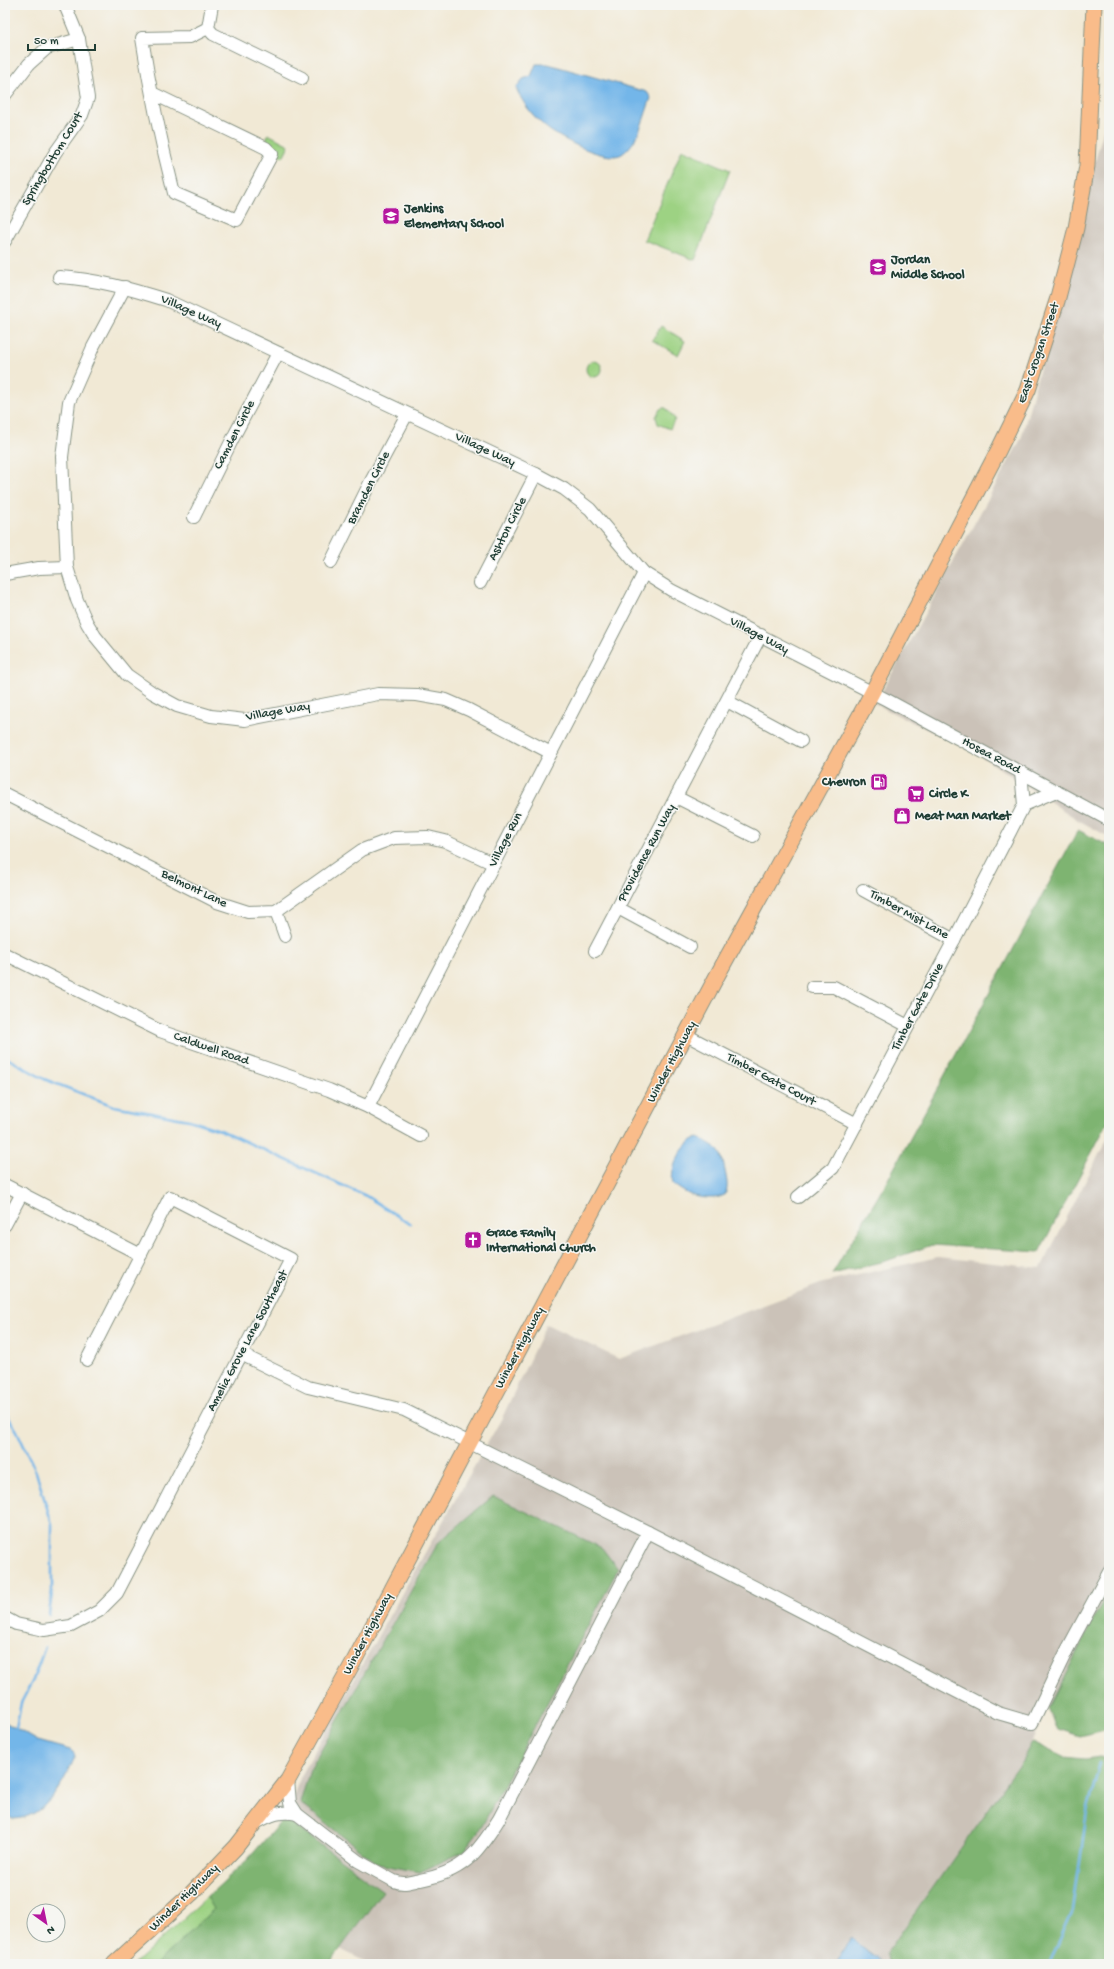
<svg xmlns="http://www.w3.org/2000/svg" width="1114" height="1969" viewBox="0 0 1114 1969" font-family="'Gochi Hand',sans-serif">
<rect width="100%" height="100%" fill="#f6f6f2"/>
<filter id="ink" filterUnits="userSpaceOnUse"><feTurbulence type="fractalNoise" baseFrequency=".025" numOctaves="2"/><feDisplacementMap in="SourceGraphic" scale="8" xChannelSelector="R" yChannelSelector="G"/><feConvolveMatrix kernelMatrix="1 2 1 2 8 2 1 2 1" color-interpolation-filters="sRGB"/></filter>
<filter id="wash" filterUnits="userSpaceOnUse"><feTurbulence type="fractalNoise" baseFrequency=".012" numOctaves="4" result="noise"/><feDisplacementMap in="SourceGraphic" scale="16" xChannelSelector="R" yChannelSelector="G"/><feGaussianBlur stdDeviation="0.9" result="paint"/><feColorMatrix in="noise" values="0 0 0 0 0 0 0 0 0 0 0 0 0 0 0 0 0 1.4 0 .05"/><feComposite in="paint" operator="in"/></filter>
<g filter="url(#wash)">
<rect width="100%" height="100%" fill="#f1e9d5"/>
<g fill="#cbc2b8">
<path d="M1109 109V837L1078 820 979 755 875 704 1021 439Z"/>
<path d="M1109 1135V1605L1102 1602 1019 1766 886 1954 889 1964H370L340 1949 383 1891 284 1818 301 1776 385 1623 503 1416 546 1324 619 1359 823 1283 938 1257 1041 1268Z"/>
</g>
<g fill="#9dd283" stroke="#5e885c">
<path d="M268 134 289 145 283 157C274 153 273 147 266 141Z"/>
<path d="M682 149 730 170 695 260 644 240Z"/>
<path d="M661 326 685 341 678 355 652 340Z"/>
<circle cx="594" cy="369" r="8"/>
<path d="M663 408H666L675 419 670 429 658 424 656 417 660 409Z"/>
<path d="M207 1897 214 1909 156 1964H134Z"/>
</g>
<g fill="#7eb471" stroke="#4e7852">
<path d="M1078 830 1109 846V1120L1039 1252 932 1245 886 1261 832 1274 886 1183Z"/>
<path d="M493 1496 602 1548 618 1569 482 1826 463 1852 420 1872 378 1864 300 1803 310 1770 438 1543Z"/>
<path d="M1103 1601 1109 1605V1729L1080 1736 1058 1729 1048 1709Z"/>
<path d="M1032 1742 1063 1757 1085 1759 1109 1756V1964H889L886 1954 1019 1766Z"/>
<path d="M284 1818 383 1891 329 1964H156L214 1909 207 1897 248 1859Z"/>
</g>
<g fill="#73b6e9" stroke="#497a8e">
<path d="M536 64H548L647 92 651 98C644 116 639 143 622 154 607 163 561 139 548 129 534 118 523 104 516 88L523 79 531 76Z"/>
<path d="M697 1137C722 1149 721 1151 726 1176 727 1181 728 1188 726 1192 723 1201 699 1198 691 1195 685 1193 678 1188 673 1184 669 1166 683 1145 697 1137Z"/>
<path d="M5 1722 38 1741 70 1750 74 1753 75 1757C63 1784 45 1819 12 1819L5 1813Z"/>
<path d="M851 1938 877 1958 880 1964H836Z"/>
</g>
<g fill="none" stroke-linecap="round" stroke-linejoin="round">
<g stroke="#73b6e9" stroke-width="2.5">
<path d="M5 1057 44 1079 114 1106 189 1120 220 1130 366 1196 410 1224"/>
<path d="M5 1412 17 1431 36 1472 52 1524V1592L49 1615"/>
<path d="M16 1728 21 1703 33 1680 45 1647"/>
<path d="M1049 1964 1073 1910 1087 1811 1100 1763"/>
</g>
</g>
</g>
<g filter="url(#ink)">
<g fill="none" stroke-linecap="round" stroke-linejoin="round">
<defs>
<g id="minor">
<path d="M212 5 208 28 213 34 302 78"/>
<path d="M152 93 266 148 272 154 237 220 174 193C161 142 150 90 142 38L190 37 208 28"/>
<path d="M5 95 29 64 47 48 79 39"/>
<path d="M5 241 55 153 82 115 88 98 79 39 65 5"/>
<path d="M59 277C96 279 131 289 166 300L536 474 564 489 590 509 644 573 671 590 887 700 1109 820"/>
<path d="M125 287 93 347 69 402 62 457 67 567 77 600 87 623 95 636 127 675 153 693 177 706 211 716 245 720 378 694 417 695 446 700 469 710 551 753"/>
<path d="M194 517 235 434 278 353"/>
<path d="M331 562 370 483 407 414"/>
<path d="M5 574 39 568 67 567"/>
<path d="M480 583 536 474"/>
<path d="M727 701 801 741"/>
<path d="M5 794 217 902 248 912 276 911 362 850 394 838 428 837 445 841 494 864"/>
<path d="M676 797 753 836"/>
<path d="M1024 805 1056 791"/>
<path d="M863 890 954 940"/>
<path d="M618 908 690 947"/>
<path d="M276 911 285 936"/>
<path d="M595 951 761 635"/>
<path d="M5 954 160 1031 329 1090 368 1107 421 1136"/>
<path d="M812 987H834L908 1026"/>
<path d="M686 1035 857 1124"/>
<path d="M368 1107 644 573"/>
<path d="M5 1185 141 1255"/>
<path d="M798 1197 833 1168 954 940 1024 805 1021 772"/>
<path d="M5 1225 22 1193"/>
<path d="M241 1354 308 1387 404 1410 648 1532 998 1713 1032 1723 1067 1650 1109 1572"/>
<path d="M5 1618 16 1624 44 1630 71 1626 99 1611 117 1593 291 1259 170 1197 87 1360"/>
<path d="M288 1780 290 1803 297 1814 358 1861 394 1881C403 1885 411 1882 420 1880 463 1872 477 1854 499 1819L648 1532"/>
<path d="M256 1823C270 1815 281 1810 297 1814"/>
</g>
<path id="major" d="M114 1964 191 1894 236 1847 288 1780 354 1661 718 974 865 706 999 449 1028 390 1057 301 1076 228 1087 166 1094 5"/>
</defs>
<use href="#minor" stroke="#889384" stroke-width="14"/>
<use href="#major" stroke="#889384" stroke-width="17"/>
<use href="#minor" stroke="#fff" stroke-width="12"/>
<use href="#major" stroke="#f9bc8a" stroke-width="15"/>
</g>
</g>
<defs>
<symbol id="school-square" viewBox="-11 -11 22 22"><rect x="-9" y="-9" width="18" height="18" rx="4" fill="#b5179e" stroke="#f6f6f2"/><path d="M0-5L7-2L0 1L-7-2ZM-4 1L0 2.5L4 1V4Q0 6-4 4Z" fill="#fff"/></symbol>
<symbol id="fuel-square" viewBox="-11 -11 22 22"><rect x="-9" y="-9" width="18" height="18" rx="4" fill="#b5179e" stroke="#f6f6f2"/><path d="M-5.5-6h7V0h2V4h1.3V-2.5L3-4.5l.8-.8L6-3V5H2.5V1h-1V6h-7ZM-4.2-4.7v3.2H.2V-4.7Z" fill="#fff"/></symbol>
<symbol id="supermarket-square" viewBox="-11 -11 22 22"><rect x="-9" y="-9" width="18" height="18" rx="4" fill="#b5179e" stroke="#f6f6f2"/><path d="M-6-5.5h2.5l.6 2H6L4.5 2H-2.5L-4.4-4H-6ZM-1.5 3.2a1.3 1.3 0 1 0 .1 0ZM3 3.2a1.3 1.3 0 1 0 .1 0Z" fill="#fff"/></symbol>
<symbol id="shop-square" viewBox="-11 -11 22 22"><rect x="-9" y="-9" width="18" height="18" rx="4" fill="#b5179e" stroke="#f6f6f2"/><path d="M-5-2.5h2.3a2.7 3.5 0 0 1 5.4 0H5L5.5 6h-11ZM-1.5-2.5h3a1.5 2.3 0 0 0-3 0Z" fill="#fff"/></symbol>
<symbol id="church-square" viewBox="-11 -11 22 22"><rect x="-9" y="-9" width="18" height="18" rx="4" fill="#b5179e" stroke="#f6f6f2"/><path d="M-1.2-6h2.4v3.5h3.3v2.4h-3.3V6h-2.4V-.1h-3.3v-2.4h3.3Z" fill="#fff"/></symbol>
</defs>
<g fill-rule="evenodd">
<use href="#school-square" x="381" y="206" width="20" height="20"/>
<use href="#school-square" x="868" y="257" width="20" height="20"/>
<use href="#fuel-square" x="869" y="772" width="20" height="20"/>
<use href="#supermarket-square" x="906" y="784" width="20" height="20"/>
<use href="#shop-square" x="892" y="806" width="20" height="20"/>
<use href="#church-square" x="463" y="1230" width="20" height="20"/>
</g>
<g text-anchor="middle" dominant-baseline="central" stroke-width="3" stroke-linejoin="round" paint-order="stroke">
<g font-size="13" fill="#1f3d34" stroke="#f6f6f2">
<text transform="translate(53 159) rotate(-59)">Springbottom Court</text>
<text transform="translate(191 312) rotate(24)">Village Way</text>
<text transform="translate(1039 353) rotate(-71)">East Crogan Street</text>
<text transform="translate(235 435) rotate(-63)">Camden Circle</text>
<text transform="translate(485 450) rotate(25)">Village Way</text>
<text transform="translate(369 488) rotate(-63)">Bramden Circle</text>
<text transform="translate(508 529) rotate(-63)">Ashton Circle</text>
<text transform="translate(759 636) rotate(28)">Village Way</text>
<text transform="translate(278 712) rotate(-10)">Village Way</text>
<text transform="translate(991 756) rotate(28)">Hosea Road</text>
<text transform="translate(506 840) rotate(-63)">Village Run</text>
<text transform="translate(647 853) rotate(-62)">Providence Run Way</text>
<text transform="translate(194 889) rotate(26)">Belmont Lane</text>
<text transform="translate(909 915) rotate(29)">Timber Mist Lane</text>
<text transform="translate(918 1007) rotate(-62)">Timber Gate Drive</text>
<text transform="translate(211 1049) rotate(19)">Caldwell Road</text>
<text transform="translate(672 1062) rotate(-62)">Winder Highway</text>
<text transform="translate(771 1080) rotate(28)">Timber Gate Court</text>
<text transform="translate(248 1341) rotate(-62)">Amelia Grove Lane Southeast</text>
<text transform="translate(520 1348) rotate(-62)">Winder Highway</text>
<text transform="translate(368 1634) rotate(-62)">Winder Highway</text>
<text transform="translate(184 1898) rotate(-44)">Winder Highway</text>
</g>
<g font-size="13" font-weight="bold" fill="#1f3d34" stroke="#f6f6f2" text-anchor="start">
<text x="404" y="209">Jenkins<tspan x="404" dy="15">Elementary School</tspan></text>
<text x="891" y="260">Jordan<tspan x="891" dy="15">Middle School</tspan></text>
<text x="866" y="782" text-anchor="end">Chevron</text>
<text x="929" y="794">Circle K</text>
<text x="915" y="816">Meat Man Market</text>
<text x="486" y="1233">Grace Family<tspan x="486" dy="15">International Church</tspan></text>
</g>
</g>
<rect width="1114" height="1969" fill="none" stroke="#f6f6f2" stroke-width="20"/>
<g transform="translate(46 1923) rotate(147)"><circle r="19" fill="#f6f6f2" stroke="#a0aca6"/>
<path d="M0-3L7 15L0 10L-7 15Z" fill="#b5179e"/>
<text y="-6" font-size="11" font-weight="bold" text-anchor="middle" fill="#1f3d34">N</text>
</g>
<path d="M28 44v6h67v-6" fill="none" stroke="#1f3d34" stroke-width="2"/>
<text x="34" y="44" font-size="12" fill="#1f3d34" stroke="#f6f6f2" stroke-width="3" paint-order="stroke">50 m</text>
</svg>
